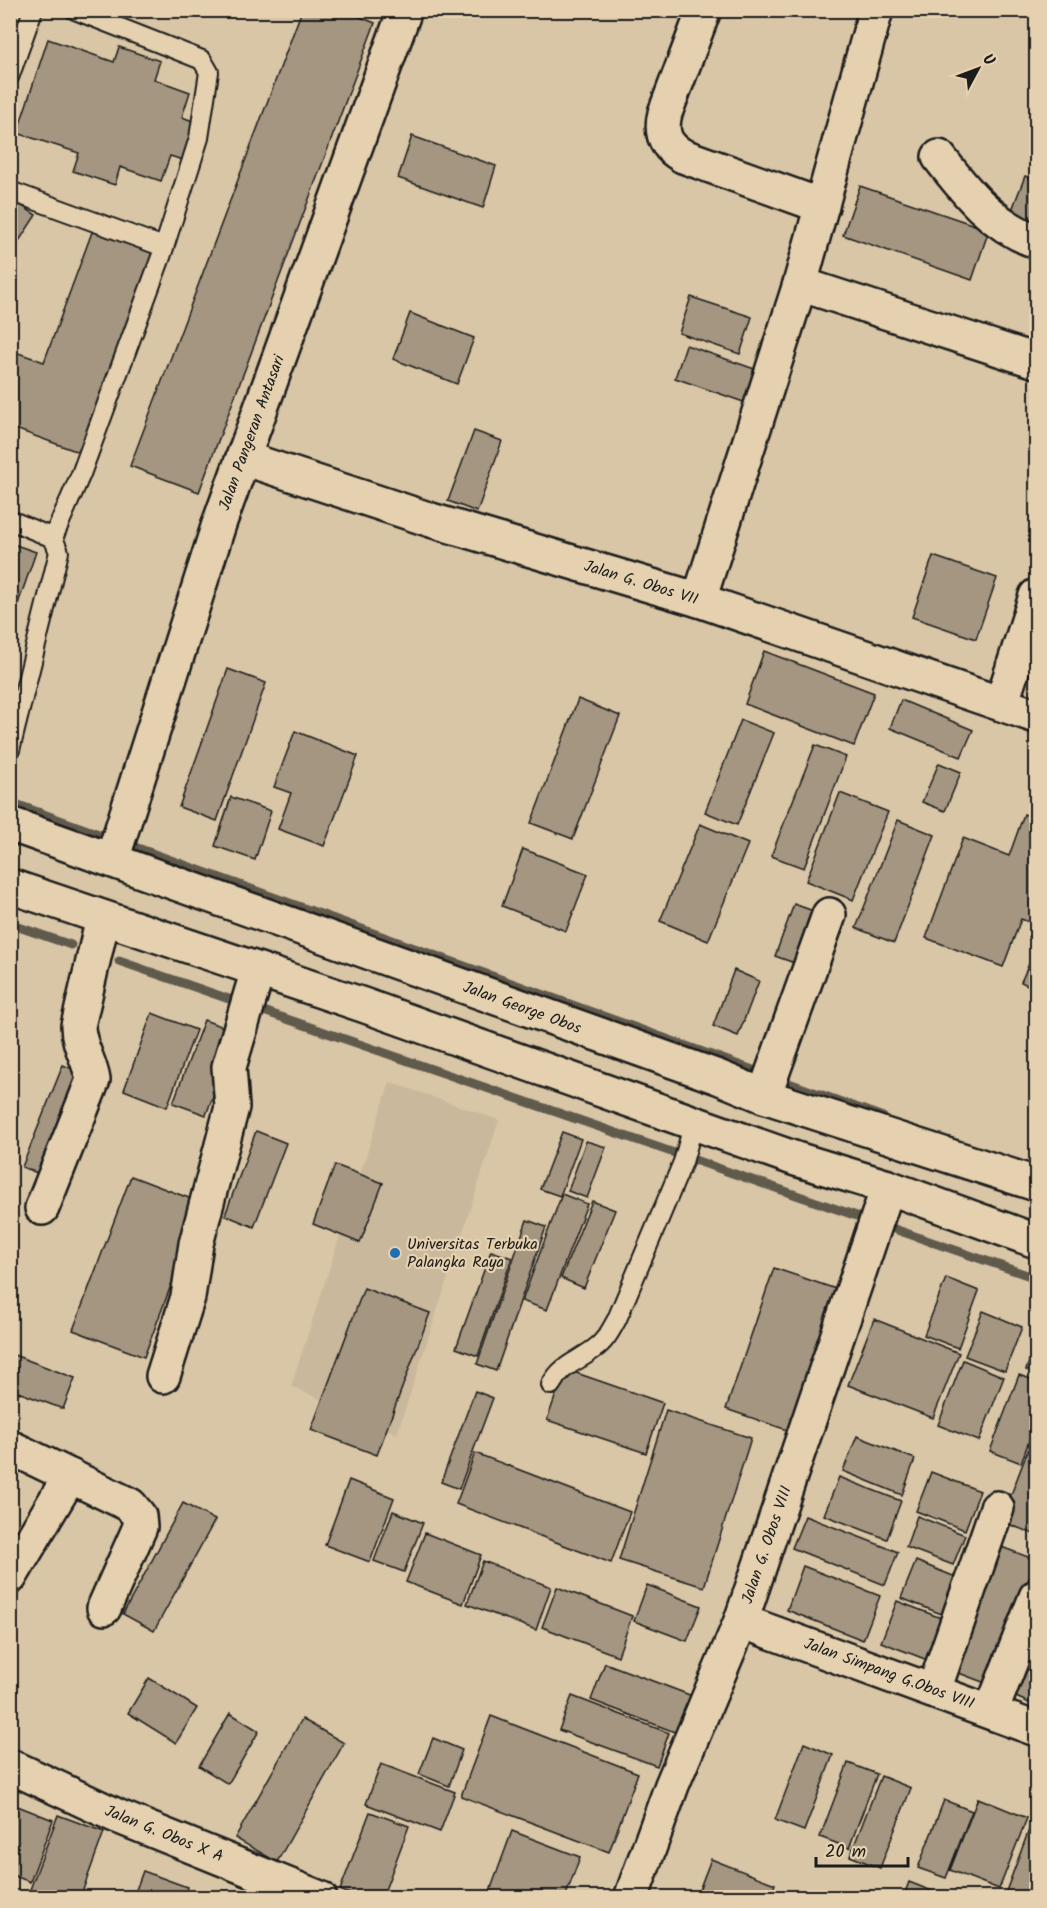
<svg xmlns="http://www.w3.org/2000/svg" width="1047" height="1908" viewBox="0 0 1047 1908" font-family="Kalam,sans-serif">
<rect width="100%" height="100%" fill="#d9c6a6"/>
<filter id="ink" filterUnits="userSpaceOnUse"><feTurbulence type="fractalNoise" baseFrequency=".0167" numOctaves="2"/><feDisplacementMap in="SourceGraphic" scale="12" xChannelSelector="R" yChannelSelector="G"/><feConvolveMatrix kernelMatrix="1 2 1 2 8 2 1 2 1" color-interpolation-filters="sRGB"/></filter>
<g filter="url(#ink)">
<path fill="#c9b89b" d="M390 1082 499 1120 397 1434 291 1386Z"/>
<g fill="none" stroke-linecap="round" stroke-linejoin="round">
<g stroke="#605a4e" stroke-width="9">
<path d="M10 802 883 1117"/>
<path d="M10 924 71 945"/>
<path d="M119 961 1036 1278"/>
</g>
</g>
<g fill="#a49680" stroke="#1c1c1c" stroke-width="1.5">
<path d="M10 10H18L10 30Z"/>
<path d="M302 10H343L375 23 199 492 130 466Z"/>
<path d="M48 39 114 62 119 47 160 61 154 79 190 92 182 117 201 124 189 162 170 156 161 181 120 167 115 185 73 171 79 153 17 133Z"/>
<path d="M412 136 496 166 483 208 398 178Z"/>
<path d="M1025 176 1036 180V234L1007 223Z"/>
<path d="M860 186 989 230 972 280 843 235Z"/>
<path d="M10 198 36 215 10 255Z"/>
<path d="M95 224 160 249 84 454 10 427V350L44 362Z"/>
<path d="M691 297 752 317 740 354 679 333Z"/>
<path d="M410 313 474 338 457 384 393 359Z"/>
<path d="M686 345 763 372 752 405 675 378Z"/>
<path d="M474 431 502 441 477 512 448 501Z"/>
<path d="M10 543 36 552 11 624 10 623Z"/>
<path d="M933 556 997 578 976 639 912 617Z"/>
<path d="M764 651 874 693 854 746 745 704Z"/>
<path d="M228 669 266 683 217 821 179 807Z"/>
<path d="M578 699 620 716 573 839 531 823Z"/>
<path d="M901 700 973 730 961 757 890 728Z"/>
<path d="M741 720 774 733 737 825 705 812Z"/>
<path d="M295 731 358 756 324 846 278 829 291 793 274 787Z"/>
<path d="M815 745 846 757 804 868 771 856Z"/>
<path d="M939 763 961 772 945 811 922 802Z"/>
<path d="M840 793 888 812 853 900 806 881Z"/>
<path d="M231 797 271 811 255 860 215 846Z"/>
<path d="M1024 814 1036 819V918L1034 924 1021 919 1003 967 926 938 963 838 1009 856Z"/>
<path d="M898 820 935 835 894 943 856 928Z"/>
<path d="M700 824 748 844 708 941 660 921Z"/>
<path d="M523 849 588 874 566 931 502 906Z"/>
<path d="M794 904 819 913 800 965 775 956Z"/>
<path d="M1036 948V989L1021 982Z"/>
<path d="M734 970 759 981 738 1036 713 1026Z"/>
<path d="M152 1013 196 1030 167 1107 124 1090Z"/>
<path d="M204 1020 237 1032 206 1115 173 1103Z"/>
<path d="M63 1065 85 1074 45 1176 22 1167Z"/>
<path d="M256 1131 286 1143 254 1227 225 1215Z"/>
<path d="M562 1132 581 1139 560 1196 540 1189Z"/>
<path d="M586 1141 606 1147 587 1198 568 1191Z"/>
<path d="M335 1165 383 1183 360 1243 313 1224Z"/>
<path d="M131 1176 202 1203 144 1357 73 1330Z"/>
<path d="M562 1194 587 1204 547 1310 522 1301Z"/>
<path d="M592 1201 615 1210 584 1288 561 1278Z"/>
<path d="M527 1220 546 1227 496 1371 477 1364Z"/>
<path d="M491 1251 512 1258 478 1356 456 1348Z"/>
<path d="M774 1268 836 1289 787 1430 726 1409Z"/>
<path d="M946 1278 979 1291 958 1348 924 1335Z"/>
<path d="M364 1288 430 1313 377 1455 311 1430Z"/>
<path d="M983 1311 1022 1327 1005 1371 965 1356Z"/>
<path d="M874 1319 959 1353 933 1418 848 1385Z"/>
<path d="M1036 1343V1374L1026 1370Z"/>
<path d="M14 1355 75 1378 63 1409 10 1389V1365Z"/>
<path d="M963 1360 1004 1377 979 1441 938 1425Z"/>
<path d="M565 1369 663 1403 646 1453 547 1420Z"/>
<path d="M1019 1375 1036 1381V1421L1021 1463 990 1451Z"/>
<path d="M475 1391 493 1398 459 1489 441 1482Z"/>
<path d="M666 1410 751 1438 704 1587 619 1560Z"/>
<path d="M1036 1429V1535L1001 1521Z"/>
<path d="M857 1436 915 1459 902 1495 843 1471Z"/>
<path d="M475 1453 630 1512 611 1563 456 1504Z"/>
<path d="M931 1472 980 1491 965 1530 916 1511Z"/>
<path d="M839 1477 901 1501 887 1539 824 1515Z"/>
<path d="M349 1480 394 1498 370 1562 325 1545Z"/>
<path d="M183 1503 215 1520 154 1631 123 1614Z"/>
<path d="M393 1511 423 1523 404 1572 374 1561Z"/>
<path d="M805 1516 898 1552 885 1585 792 1548Z"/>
<path d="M917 1516 965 1535 953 1565 906 1547Z"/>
<path d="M425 1533 481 1555 463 1604 406 1582Z"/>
<path d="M999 1546 1036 1560 988 1684 951 1670Z"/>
<path d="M483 1561 551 1587 536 1630 467 1604Z"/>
<path d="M916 1561 958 1578 944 1615 901 1598Z"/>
<path d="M803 1566 880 1596 863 1640 787 1610Z"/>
<path d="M647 1585 701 1606 687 1641 634 1621Z"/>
<path d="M557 1587 632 1616 618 1656 542 1627Z"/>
<path d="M897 1601 946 1620 930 1661 881 1642Z"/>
<path d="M1034 1651 1036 1652V1706L1016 1697Z"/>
<path d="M605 1663 695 1697 680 1734 591 1700Z"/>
<path d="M149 1678 197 1708 176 1743 128 1713Z"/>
<path d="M572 1696 669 1733 657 1766 559 1730Z"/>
<path d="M230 1713 259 1731 228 1784 199 1766Z"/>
<path d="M491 1716 638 1773 609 1852 461 1796Z"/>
<path d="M302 1719 344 1743 277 1862 235 1838Z"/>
<path d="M433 1738 462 1750 449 1786 419 1774Z"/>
<path d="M804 1743 833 1755 804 1831 775 1820Z"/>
<path d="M848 1763 877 1774 849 1848 820 1837Z"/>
<path d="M381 1764 455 1792 440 1832 366 1804Z"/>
<path d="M881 1776 911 1788 880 1868 850 1856Z"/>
<path d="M978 1798 1027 1818 999 1889 950 1870Z"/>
<path d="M944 1800 972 1811 946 1878 918 1868Z"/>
<path d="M15 1805 53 1820 30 1882 10 1874V1816Z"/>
<path d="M1036 1811V1898H1012L1005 1894Z"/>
<path d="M370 1812 409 1826 382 1898H360L340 1890Z"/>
<path d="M58 1815 104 1832 80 1898H42L29 1892Z"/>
<path d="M512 1831 580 1857 565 1898H506L490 1891Z"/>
<path d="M711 1859 775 1884 770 1898H696Z"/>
<path d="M143 1871 187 1887 184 1898H133Z"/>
<path d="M909 1882 942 1895 941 1898H903Z"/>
</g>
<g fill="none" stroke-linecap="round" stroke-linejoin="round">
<defs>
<g id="service">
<path d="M10 75 33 10"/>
<path d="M10 191 164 247"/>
<path d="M10 520 53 538 59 552 10 750"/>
<path d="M53 538 81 474 161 257 199 138 209 72 202 60 75 10"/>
<path d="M551 1385C561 1365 577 1362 594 1349 605 1342 611 1330 617 1319L683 1162 694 1123"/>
</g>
<g id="minor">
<path d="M704 10 665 113C660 133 665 146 683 156L822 206"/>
<path d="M939 157C966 192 993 226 1036 241"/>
<path d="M800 284 1036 361"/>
<path d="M243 458 431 520 699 600 1036 716"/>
<path d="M699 600 800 284 876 10"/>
<path d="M1002 702 1036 596"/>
<path d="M112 860 219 524 405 10"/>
<path d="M764 1096 829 915"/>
<path d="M42 1208 93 1080C90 1061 78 1045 78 1026L103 918"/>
<path d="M163 1376 188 1297 196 1244 232 1107 229 1067 258 970"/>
<path d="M10 1447 130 1505 139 1516 140 1527 104 1608"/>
<path d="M10 1577 70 1476"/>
<path d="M741 1621 1036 1729"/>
<path d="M934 1690 997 1508"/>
<path d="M991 1712 1036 1597"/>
<path d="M10 1766 117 1816 320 1898"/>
<path d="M631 1898 672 1785 741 1621 888 1187"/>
</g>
<g id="primary">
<path d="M10 824 718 1077 764 1096 1036 1184"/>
<path d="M10 886 363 1005 694 1123 796 1159 888 1187 1036 1241"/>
</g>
</defs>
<use href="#service" stroke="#1c1c1c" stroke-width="22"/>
<use href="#minor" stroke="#1c1c1c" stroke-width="38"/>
<use href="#primary" stroke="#1c1c1c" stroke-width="38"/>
<use href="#service" stroke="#e5d1af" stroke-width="18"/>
<use href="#minor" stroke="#e5d1af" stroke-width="33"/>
<use href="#primary" stroke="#e5d1af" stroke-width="33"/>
</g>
</g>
<circle fill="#1f6fb2" stroke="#e5d1af" stroke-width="2" cx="395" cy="1253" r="6"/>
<g text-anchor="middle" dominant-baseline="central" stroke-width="4.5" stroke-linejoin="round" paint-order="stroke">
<g font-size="16" fill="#1c1c1c" stroke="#e5d1af">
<text transform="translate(252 433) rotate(-70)">Jalan Pangeran Antasari</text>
<text transform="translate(641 583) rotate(17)">Jalan G. Obos VII</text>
<text transform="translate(522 1008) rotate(20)">Jalan George Obos</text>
<text transform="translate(767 1545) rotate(-71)">Jalan G. Obos VIII</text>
<text transform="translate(889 1674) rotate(20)">Jalan Simpang G.Obos VIII</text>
<text transform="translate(164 1834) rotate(22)">Jalan G. Obos X A</text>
</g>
<g font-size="16" fill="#1c1c1c" stroke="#e5d1af" text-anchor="start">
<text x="407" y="1244">Universitas Terbuka<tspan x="407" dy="18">Palangka Raya</tspan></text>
</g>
</g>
<rect width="1047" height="1908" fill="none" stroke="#e5d1af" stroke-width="36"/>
<rect x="18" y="18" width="1011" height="1872" fill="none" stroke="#1c1c1c" stroke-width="2" filter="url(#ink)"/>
<g transform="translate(978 69) rotate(49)" stroke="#e5d1af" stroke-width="4.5" paint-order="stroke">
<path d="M0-4.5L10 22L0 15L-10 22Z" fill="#1c1c1c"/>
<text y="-9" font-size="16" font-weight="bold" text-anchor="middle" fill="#1c1c1c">U</text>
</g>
<path d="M816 1857v9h92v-9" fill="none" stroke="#1c1c1c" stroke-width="3"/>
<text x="825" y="1857" font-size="18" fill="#1c1c1c" stroke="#e5d1af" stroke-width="4.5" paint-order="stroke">20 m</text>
</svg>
